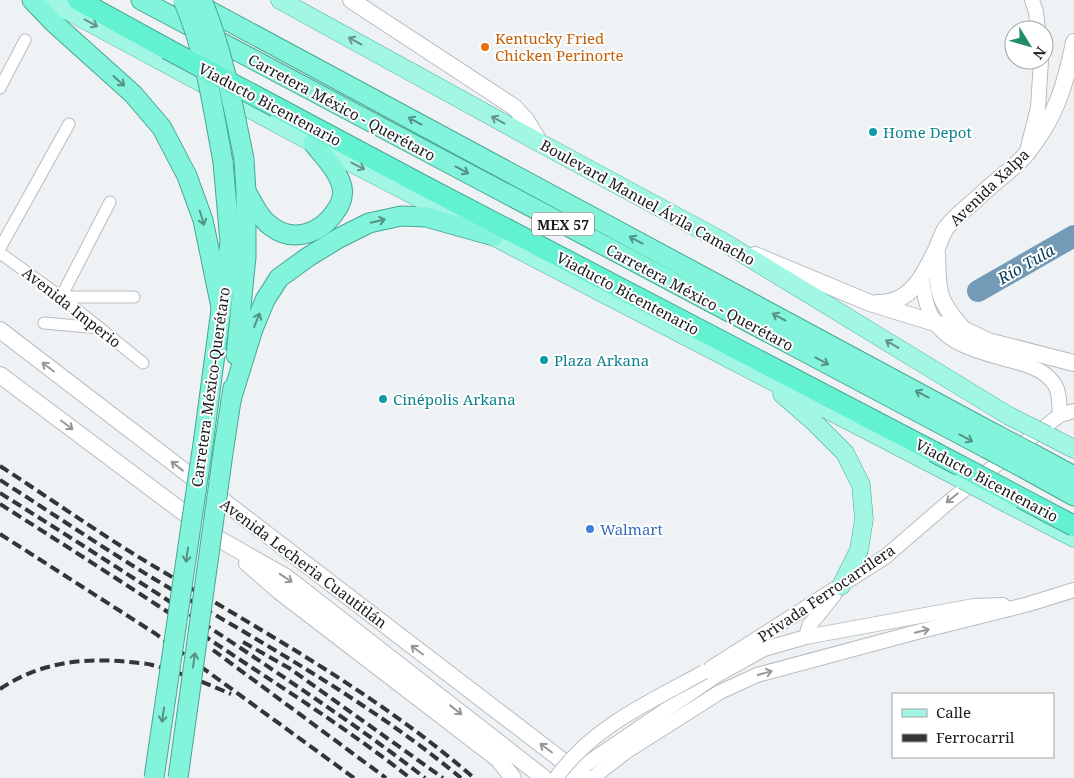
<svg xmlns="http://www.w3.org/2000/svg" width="1074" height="778" viewBox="0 0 1074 778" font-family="'Noto Serif',serif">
<rect width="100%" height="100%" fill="#eef2f4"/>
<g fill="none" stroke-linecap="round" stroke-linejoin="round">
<path stroke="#739ab6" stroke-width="22" d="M978 291 1074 236"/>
<defs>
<g id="minor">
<path d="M0 88 25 40"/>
<path d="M110 202 61 297H134"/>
<path d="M0 248 69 124"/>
<path d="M0 253 61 297 143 363"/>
<path d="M44 323 100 328"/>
</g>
<g id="tertiary">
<path d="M1032 0 1036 12 1038 30"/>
<path d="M1027 151 1038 108 1041 60"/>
<path d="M922 278C924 293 926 309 935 322 951 348 992 355 1020 363 1033 367 1047 372 1055 385 1060 393 1059 405 1060 415"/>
<path d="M806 637 809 626 834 595"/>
<path d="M711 668 885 557 951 500 1060 415 1074 411"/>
<path d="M570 778 576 771 717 675 764 649 806 637 974 606 1003 605"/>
<path d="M592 778 627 751 720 692 757 675 917 632 1029 604 1074 590"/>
</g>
<g id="secondary">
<path d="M351 0 514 107 526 120 540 143"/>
<path d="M937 254C938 293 937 299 963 329"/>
<path d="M755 255 870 303 935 323 963 329 988 341 1074 363"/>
<path d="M877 303C911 304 924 275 937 248 940 241 942 234 946 228 957 214 972 204 985 191 998 179 1017 166 1027 153 1056 117 1065 86 1074 42"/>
<path d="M0 330 585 778"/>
<path d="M0 375 219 539 286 577 544 778"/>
<path d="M247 563 279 591 498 759 513 778"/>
</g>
<g id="primary">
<path d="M48 0 313 143 963 480"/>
<path d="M280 0 540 143 722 241 1009 416"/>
<path d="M782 394 814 422 845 453 861 485 864 519 859 550 841 586"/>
<path d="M1047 435 1074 449"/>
<path d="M1008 504 1074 538"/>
</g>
<g id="trunk">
<path d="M32 0 54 23 133 94 162 128 187 176 203 220 221 307"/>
<path d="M141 0 986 448"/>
<path d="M195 3 995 434"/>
<path d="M247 193C254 205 260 219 272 227 294 243 321 233 335 212 340 206 344 196 342 187 338 170 324 157 313 143"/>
<path d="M236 355 246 257V191L244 159"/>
<path d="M231 400 253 329 265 300 279 278 308 257 339 238 369 223 401 216 426 217 494 236"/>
<path d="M204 437 230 242 223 162"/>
<path d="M223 453 233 388"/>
<path d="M1035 455 1074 476"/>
<path d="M1027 470 1074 496"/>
</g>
<g id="motorway">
<path d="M78 0 167 49"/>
<path d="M276 107 426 187 934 452"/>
</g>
</defs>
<use href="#minor" stroke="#b9bcbf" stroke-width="13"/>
<use href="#tertiary" stroke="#b9bcbf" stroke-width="16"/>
<use href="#secondary" stroke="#b9bcbf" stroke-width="18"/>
<use href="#primary" stroke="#49a792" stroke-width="19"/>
<use href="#trunk" stroke="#49a792" stroke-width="21"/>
<use href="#motorway" stroke="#49a792" stroke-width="22"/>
<use href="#minor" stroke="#fff" stroke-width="11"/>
<use href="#tertiary" stroke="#fff" stroke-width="14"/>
<use href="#secondary" stroke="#fff" stroke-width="16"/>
<use href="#primary" stroke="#a1f7e4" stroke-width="18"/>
<use href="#trunk" stroke="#82f4db" stroke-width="19"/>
<use href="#motorway" stroke="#62f2d2" stroke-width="20"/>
<g stroke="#333536" stroke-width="4" stroke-dasharray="10 5" stroke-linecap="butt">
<path d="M0 466C54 501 107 539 162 571 269 635 380 696 474 778"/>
<path d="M0 480C52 513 103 548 156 580 260 642 367 700 461 778"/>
<path d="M0 493C81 544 162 596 242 649 304 691 366 732 425 778"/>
<path d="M0 504C82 556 164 609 245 663 301 700 357 736 410 778"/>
<path d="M0 534 156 634 354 778"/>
<path d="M243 642 289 668 443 778"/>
<path d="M213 650 386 778"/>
<path d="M0 689C38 663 83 657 129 662 136 663 145 663 152 665 179 672 205 683 231 694"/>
</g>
<defs>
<path id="tertiary-bridge" d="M556 778C593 726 650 702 704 672"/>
<g id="primary-bridge">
<path d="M1009 416 1047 435"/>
<path d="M963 480 1008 504"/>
</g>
<g id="trunk-bridge">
<path d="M183 0C205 49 213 109 223 162"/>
<path d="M202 0C223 51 233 105 244 159"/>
<path d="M995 434 1035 455"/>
<path d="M986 448 1027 470"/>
<path d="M154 778 204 437"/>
<path d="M178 778 223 453"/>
</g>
<g id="motorway-bridge">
<path d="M167 49 276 107"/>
<path d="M934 452 1074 526"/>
</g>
</defs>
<use href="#tertiary-bridge" stroke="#b9bcbf" stroke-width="16" stroke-linecap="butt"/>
<use href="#primary-bridge" stroke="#49a792" stroke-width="19" stroke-linecap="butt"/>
<use href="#trunk-bridge" stroke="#49a792" stroke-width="21" stroke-linecap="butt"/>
<use href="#motorway-bridge" stroke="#49a792" stroke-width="22" stroke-linecap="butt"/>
<use href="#tertiary-bridge" stroke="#fff" stroke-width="14"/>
<use href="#primary-bridge" stroke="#a1f7e4" stroke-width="18"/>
<use href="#trunk-bridge" stroke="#82f4db" stroke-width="19"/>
<use href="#motorway-bridge" stroke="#62f2d2" stroke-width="20"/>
</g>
<defs><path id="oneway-shaft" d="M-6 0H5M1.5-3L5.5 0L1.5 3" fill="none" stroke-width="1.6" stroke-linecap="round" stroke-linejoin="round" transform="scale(1.25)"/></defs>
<g stroke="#64948a">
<use href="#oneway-shaft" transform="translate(91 23) rotate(28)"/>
<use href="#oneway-shaft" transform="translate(355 41) rotate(-151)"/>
<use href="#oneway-shaft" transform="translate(498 120) rotate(-151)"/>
<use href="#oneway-shaft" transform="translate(358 166) rotate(27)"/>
<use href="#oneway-shaft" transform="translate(892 344) rotate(-149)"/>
</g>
<g stroke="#539285">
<use href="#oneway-shaft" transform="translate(119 81) rotate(42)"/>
<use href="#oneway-shaft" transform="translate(415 121) rotate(-152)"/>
<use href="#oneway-shaft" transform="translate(462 170) rotate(28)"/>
<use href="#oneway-shaft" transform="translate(202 218) rotate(73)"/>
<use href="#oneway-shaft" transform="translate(378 221) rotate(-13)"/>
<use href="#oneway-shaft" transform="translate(636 240) rotate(-152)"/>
<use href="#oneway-shaft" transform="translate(779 317) rotate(-152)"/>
<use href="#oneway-shaft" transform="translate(257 320) rotate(-68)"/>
<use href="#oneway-shaft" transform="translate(822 361) rotate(28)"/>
<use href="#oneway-shaft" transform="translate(922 394) rotate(-152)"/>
<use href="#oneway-shaft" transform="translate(966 438) rotate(28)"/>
<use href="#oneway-shaft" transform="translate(187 555) rotate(98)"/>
<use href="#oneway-shaft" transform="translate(194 660) rotate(-82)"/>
<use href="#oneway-shaft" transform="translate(163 715) rotate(98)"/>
</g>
<g stroke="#989899">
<use href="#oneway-shaft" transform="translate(48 367) rotate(-143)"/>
<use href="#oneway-shaft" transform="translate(67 425) rotate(37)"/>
<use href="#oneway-shaft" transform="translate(177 466) rotate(-142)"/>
<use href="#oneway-shaft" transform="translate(952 498) rotate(141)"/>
<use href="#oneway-shaft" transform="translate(286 578) rotate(34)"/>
<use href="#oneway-shaft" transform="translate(922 631) rotate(-14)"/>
<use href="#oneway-shaft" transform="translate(417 650) rotate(-143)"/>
<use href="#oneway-shaft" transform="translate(765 673) rotate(-15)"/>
<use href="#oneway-shaft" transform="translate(456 710) rotate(38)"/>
<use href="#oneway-shaft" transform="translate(546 748) rotate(-143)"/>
</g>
<circle fill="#e8710a" stroke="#fff" stroke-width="2" cx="485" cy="47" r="5"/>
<g fill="#0f9aa8" stroke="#fff" stroke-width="2">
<circle cx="873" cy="132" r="5"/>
<circle cx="544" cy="360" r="5"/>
<circle cx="383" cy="399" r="5"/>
</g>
<circle fill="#3f7fe0" stroke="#fff" stroke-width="2" cx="590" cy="529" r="5"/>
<g text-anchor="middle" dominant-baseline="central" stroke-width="4" stroke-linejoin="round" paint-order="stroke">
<rect fill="#fff" stroke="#5f5f60" stroke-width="1" x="532" y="212.5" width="62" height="23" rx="4"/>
<g font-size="14" font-weight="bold" fill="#1a1b1c">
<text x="563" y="224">MEX 57</text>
</g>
<g font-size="15" fill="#c56008" stroke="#fff" text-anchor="start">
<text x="495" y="38">Kentucky Fried<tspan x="495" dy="17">Chicken Perinorte</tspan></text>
</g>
<g font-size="15" fill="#1a1b1c" stroke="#fff">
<text transform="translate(270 104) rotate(28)">Viaducto Bicentenario</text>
<text transform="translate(342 107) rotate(28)">Carretera México - Querétaro</text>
<text transform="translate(989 187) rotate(-44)">Avenida Xalpa</text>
<text transform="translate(648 202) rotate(29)">Boulevard Manuel Ávila Camacho</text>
<text transform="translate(628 293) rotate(28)">Viaducto Bicentenario</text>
<text transform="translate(700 297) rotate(28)">Carretera México - Querétaro</text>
<text transform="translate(72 307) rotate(38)">Avenida Imperio</text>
<text transform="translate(210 387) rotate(-82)">Carretera México-Querétaro</text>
<text transform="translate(987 480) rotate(28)">Viaducto Bicentenario</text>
<text transform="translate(304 563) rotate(37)">Avenida Lecheria Cuautitlán</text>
<text transform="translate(826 593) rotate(-34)">Privada Ferrocarrilera</text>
</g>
<g font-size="15" fill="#0d838f" stroke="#fff" text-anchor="start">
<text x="883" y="132">Home Depot</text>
<text x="554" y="360">Plaza Arkana</text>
<text x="393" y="399">Cinépolis Arkana</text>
</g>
<g font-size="15" fill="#366cbe" stroke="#fff" text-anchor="start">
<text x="600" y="529">Walmart</text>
</g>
<g font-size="16" font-style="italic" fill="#073b58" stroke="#fff">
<text transform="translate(1026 264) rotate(-30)">Río Tula</text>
</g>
</g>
<rect x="892" y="693" width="162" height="65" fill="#ffffff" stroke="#a3a4a4"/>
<rect x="902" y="709" width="25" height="8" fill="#a1f7e4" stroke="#a3a4a4"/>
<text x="936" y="718" font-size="15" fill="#1a1b1c">Calle</text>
<rect x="902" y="734" width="25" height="8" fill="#333536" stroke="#a3a4a4"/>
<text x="936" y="743" font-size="15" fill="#1a1b1c">Ferrocarril</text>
<g transform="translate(1029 45) rotate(127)"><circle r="24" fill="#ffffff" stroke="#a3a4a4"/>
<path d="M0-4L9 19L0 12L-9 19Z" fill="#238d6b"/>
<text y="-8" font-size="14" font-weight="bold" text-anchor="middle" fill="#1a1b1c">N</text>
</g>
</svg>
